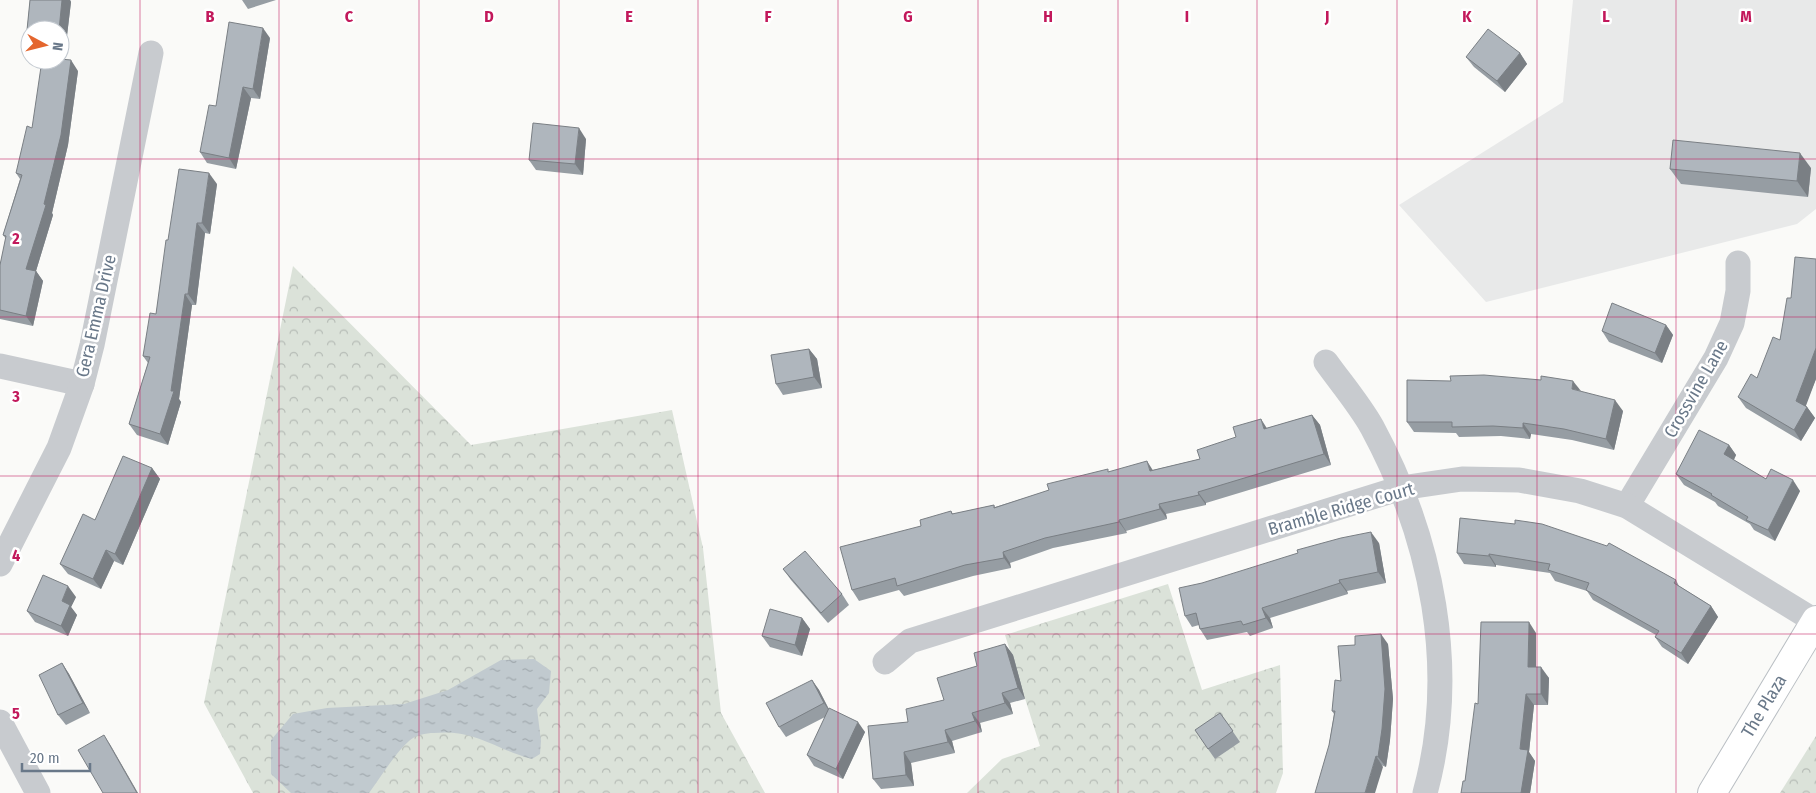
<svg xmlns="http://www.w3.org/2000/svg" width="1816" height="793" viewBox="0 0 1816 793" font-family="'Fira Sans Condensed',sans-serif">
<defs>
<pattern id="forest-crowns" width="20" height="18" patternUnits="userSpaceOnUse" patternTransform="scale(1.25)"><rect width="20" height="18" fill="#dbe2d9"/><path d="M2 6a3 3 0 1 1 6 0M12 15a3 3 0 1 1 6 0" fill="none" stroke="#b6bcb6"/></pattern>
<pattern id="water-ripples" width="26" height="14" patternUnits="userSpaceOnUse" patternTransform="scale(1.25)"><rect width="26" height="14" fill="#c1cacf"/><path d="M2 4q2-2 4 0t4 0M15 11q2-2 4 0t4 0" fill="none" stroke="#a1a9ae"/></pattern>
</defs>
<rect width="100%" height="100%" fill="#fafaf8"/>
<path fill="#e8e9e9" d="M1573 0H1816V209L1797 224 1486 302 1399 205 1563 102Z"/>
<g fill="url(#forest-crowns)">
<path d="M293 266 471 445 672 410 703 548 721 713 765 793H253L204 703Z"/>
<path d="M1168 584 1202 690 1280 665 1283 773 1276 793H967L1002 759 1040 746 1005 635Z"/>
<path d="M1816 736V793H1780Z"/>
</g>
<path fill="url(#water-ripples)" d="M534 659 551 671 549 693 537 709 541 741 540 754 532 759C494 749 476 729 434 733 426 733 415 735 409 741 395 753 381 777 369 793H291L271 774V740L293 714 327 708 404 704 448 690 501 660Z"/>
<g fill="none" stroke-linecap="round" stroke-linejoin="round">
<defs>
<path id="secondary" d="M1712 793 1816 620"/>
</defs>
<use href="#secondary" stroke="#babfc4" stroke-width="30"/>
<g stroke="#c8cbcf" stroke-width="25">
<path d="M1326 362C1341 383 1359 404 1372 427 1432 538 1459 669 1425 793"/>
<path d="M0 366 82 384"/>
<path d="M1627 506 1716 358 1732 323 1738 291V263"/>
<path d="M0 564 59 448 82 384 92 345 151 53"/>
<path d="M885 662 910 641 1401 488 1462 479 1519 480 1580 491 1627 506 1815 621"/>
<path d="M0 722 38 793"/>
</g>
<use href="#secondary" stroke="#fff" stroke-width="28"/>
</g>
<g fill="#969da3">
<path d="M30 0H70L71 2 66 44H60V30H30V35L27 30Z"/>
<path d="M242 0H276L248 9Z"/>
<path d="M270 38 260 99 251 98 236 169 207 163 200 152 216 106Z"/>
<path d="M1520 53 1527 64 1505 92 1474 67 1466 57Z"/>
<path d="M78 71 68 145 52 213 53 215 36 271 43 281 33 326 0 319V265L6 239 3 235 20 179 16 173Z"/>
<path d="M586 139 583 175 536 170 529 160Z"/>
<path d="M1811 168 1808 197 1681 184 1670 169Z"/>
<path d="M217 184 210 234 205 233 196 305H192L179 399 181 402 168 445 137 435 129 424 148 363 143 356 156 314 168 240Z"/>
<path d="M1816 259V379L1805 406 1807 407 1815 418 1801 441 1746 408 1738 397 1757 378 1780 340 1791 298Z"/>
<path d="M1666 325 1673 335 1662 363 1609 342 1602 331Z"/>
<path d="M809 349 817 359 822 388 783 395 776 384Z"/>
<path d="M1451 381 1581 392 1623 411 1614 450 1572 440 1531 434 1530 439 1501 436 1459 437 1456 433 1414 432 1407 422Z"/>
<path d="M1312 415 1320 425 1331 465 1206 503V505L1166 514 1167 519 1126 531 1127 533 1053 548 1010 563 1011 568 973 576 904 596 899 590 859 601 852 590 921 526 951 511 953 514 994 505 995 507 1110 472 1153 470 1200 459 1267 428Z"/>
<path d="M1729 445 1736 455 1734 460 1766 479 1800 491 1775 541 1754 530 1750 524 1718 506 1715 502 1684 485 1676 474Z"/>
<path d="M152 468 160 479 123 565 114 561 101 589 68 574 60 564 95 520Z"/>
<path d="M1460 518 1676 580 1679 586 1711 606 1718 617 1688 664 1662 647 1655 637 1656 635 1593 600 1587 591 1555 581 1550 573 1496 565V567L1464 564 1457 553Z"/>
<path d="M1379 543 1386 583 1347 591 1348 594 1270 618 1273 628 1250 636 1247 632 1207 640 1200 629 1199 625 1192 627 1185 616Z"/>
<path d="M783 569 842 594 849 605 828 623 791 580Z"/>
<path d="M76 597 71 607 77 615 68 636 35 622 27 611Z"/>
<path d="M802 618 810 629 802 656 770 647 762 636Z"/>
<path d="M1536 633V667L1549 678 1548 705H1534L1529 752 1535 761 1530 793H1461L1465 781 1478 704Z"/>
<path d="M1005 644 1013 655 1025 699 1010 703 1013 714 980 723 982 732 952 741 955 753 911 763 914 786 881 789 873 779 908 722 944 700 977 666Z"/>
<path d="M1388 644 1393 699 1390 740 1386 767 1329 745 1334 714 1332 711 1341 681 1355 645Z"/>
<path d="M62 663 69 674 90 713 66 725 58 715Z"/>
<path d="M812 680 819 690 829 709 865 732 843 779 814 766 807 755 825 717 786 737 779 727Z"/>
<path d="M1220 713 1240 742 1215 759 1208 749Z"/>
</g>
<g fill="#7a7f84">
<path d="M62 0H70L71 2 66 44 60 37V30H59Z"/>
<path d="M263 28 270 38 260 99 253 89Z"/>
<path d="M1520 53 1527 64 1505 92 1497 81Z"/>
<path d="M71 60 78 71 68 145 52 213 53 215 36 271 43 281 33 326 26 316V269L44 204Z"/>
<path d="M243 87 251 98 236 169 229 158Z"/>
<path d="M579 128 586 139 583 175 575 164Z"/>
<path d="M1800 153 1811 168 1808 197 1797 181Z"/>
<path d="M209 173 217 184 210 234 202 223Z"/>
<path d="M197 223 205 233 196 305 188 294Z"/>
<path d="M185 294 192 305 179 399 181 402 168 445 160 434 171 391Z"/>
<path d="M1666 325 1673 335 1662 363 1655 353Z"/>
<path d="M1816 348V379L1804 411 1796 401Z"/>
<path d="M809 349 817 359 822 388 814 377Z"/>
<path d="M1573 381 1581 391 1572 389Z"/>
<path d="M1615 400 1623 411 1614 450 1606 439Z"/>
<path d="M1807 407 1815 418 1801 441 1794 430Z"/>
<path d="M1312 415 1320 425 1331 465 1324 454Z"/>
<path d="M1261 419 1268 430 1264 429Z"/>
<path d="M1523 423 1531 434 1530 439 1523 428Z"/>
<path d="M1729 445 1736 455 1731 465 1724 454Z"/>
<path d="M1147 461 1154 472 1150 471Z"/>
<path d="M152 468 160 479 123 565 115 554Z"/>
<path d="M1793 480 1800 491 1775 541 1768 530Z"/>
<path d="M1198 492 1206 503V505L1199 495Z"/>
<path d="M1159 504 1166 514 1167 519 1160 509Z"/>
<path d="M1119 520 1126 531 1127 533 1119 522Z"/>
<path d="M1371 532 1379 543 1386 583 1378 572Z"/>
<path d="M106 550 114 561 101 589 93 579Z"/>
<path d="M1003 552 1010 563 1011 568 1004 558Z"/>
<path d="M1489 554 1496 565V567L1489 556Z"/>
<path d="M1339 580 1347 591 1348 594 1340 583Z"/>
<path d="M68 586 76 597 71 607 77 615 68 636 61 626 62 601Z"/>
<path d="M1711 606 1718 617 1688 664 1681 653Z"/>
<path d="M1262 608 1270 618 1273 628 1266 618Z"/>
<path d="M802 618 810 629 802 656 795 645Z"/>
<path d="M1529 622 1536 633V678L1528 667Z"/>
<path d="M1381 634 1388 644 1393 699 1390 740 1386 767 1378 757Z"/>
<path d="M1005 644 1013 655 1025 699 1018 688Z"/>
<path d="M62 663 69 674 90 713 83 703Z"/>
<path d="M1541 667 1549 678 1548 705 1541 694Z"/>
<path d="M812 680 819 690 831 714 824 703Z"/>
<path d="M1002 693 1010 703 1013 714 1005 703Z"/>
<path d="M1526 694 1534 705 1529 752 1535 761 1530 793H1521L1520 749Z"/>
<path d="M972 713 980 723 982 732 975 721Z"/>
<path d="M858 722 865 732 843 779 836 769Z"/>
<path d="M945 730 952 741 955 753 948 742Z"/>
<path d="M104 735 111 746 138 793H137Z"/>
<path d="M904 752 911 763 914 786 906 775Z"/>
<path d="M1376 756 1383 767 1375 793H1365Z"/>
</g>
<g fill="#afb6bd" stroke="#7a7f84">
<path d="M30 0H62L59 30H27Z"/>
<path d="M229 22 263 28 253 89 243 87 229 158 200 152 209 105 216 106Z"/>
<path d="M1488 29 1520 53 1497 81 1466 57Z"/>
<path d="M60 59 71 60 61 135 44 204 46 205 26 269 36 271 26 316 0 310V265L6 236 3 235 22 175 16 173 27 126 32 128 42 60H60Z"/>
<path d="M533 123 579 128 575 164 529 160Z"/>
<path d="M1673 140 1800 153 1797 181 1670 169Z"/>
<path d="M179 169 209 173 202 223H197L188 294H185L171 391H174L160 434 129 424 150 357 143 356 150 313 156 314 166 240H168Z"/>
<path d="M1795 257 1816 259V348L1796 401 1807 407 1794 430 1738 397 1751 374 1757 378 1773 337 1780 340 1787 298H1791Z"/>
<path d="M1612 303 1666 325 1655 353 1602 331Z"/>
<path d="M809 349 814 377 776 384 771 355Z"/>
<path d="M1484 375 1541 380V376L1573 381 1572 389 1615 400 1606 439 1564 429 1523 423V428L1493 426 1452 427V422H1407V380L1451 381 1450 376Z"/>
<path d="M1312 415 1324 454 1198 492 1199 495 1159 504 1160 509 1119 520V522L1045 538 1003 552 1004 558 965 565 897 586 895 578 852 590 840 547 921 526 920 520 951 511 952 514 994 505V508L1049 490 1047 484 1108 469V472L1147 461 1150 471 1200 459 1197 450 1236 437 1233 427 1261 419 1264 429Z"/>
<path d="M1699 430 1729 445 1724 454 1766 479 1771 469 1793 480 1768 530 1746 520 1748 517 1711 495 1712 494 1676 474Z"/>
<path d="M123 456 152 468 115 554 106 550 93 579 60 564 83 514 95 520Z"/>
<path d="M1460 518 1515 524V520L1542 524 1607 546 1609 543 1676 580 1674 583 1711 606 1681 653 1655 637 1659 631 1586 590 1589 583 1548 570 1550 564 1489 554V556L1457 553Z"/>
<path d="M1371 532 1378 572 1339 580 1340 583 1262 608 1266 618 1243 625 1241 621 1200 629 1196 613 1185 616 1179 588 1202 583 1298 553 1297 550 1341 538Z"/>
<path d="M805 551 842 594 821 613 783 569Z"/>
<path d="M43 575 68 586 62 601 70 605 61 626 27 611Z"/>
<path d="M770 609 802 618 795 645 762 636Z"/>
<path d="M1481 622H1529L1528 667H1541V694H1526L1520 749 1528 750 1521 793H1461L1463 781H1465L1475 703 1478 704Z"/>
<path d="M1381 634 1385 689 1382 729 1378 757 1376 756 1365 793H1315L1329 745 1335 711H1332L1335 680 1341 681 1338 646 1355 645V636Z"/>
<path d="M1005 644 1018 688 1002 693 1005 703 972 713 975 721 945 730 948 742 904 752 906 775 873 779 868 726 908 722 906 709 944 700 937 678 977 666 974 653Z"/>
<path d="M62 663 83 703 58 715 39 675Z"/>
<path d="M812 680 824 703 779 727 766 703Z"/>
<path d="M829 708 858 722 836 769 807 755Z"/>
<path d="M1220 713 1233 731 1208 749 1195 730Z"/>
<path d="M104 735 137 793H103L78 750Z"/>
</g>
<path fill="none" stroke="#c2185b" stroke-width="1" stroke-opacity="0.55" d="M140 0V793M279 0V793M419 0V793M559 0V793M698 0V793M838 0V793M978 0V793M1118 0V793M1257 0V793M1397 0V793M1537 0V793M1676 0V793M0 159H1816M0 317H1816M0 476H1816M0 634H1816"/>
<g text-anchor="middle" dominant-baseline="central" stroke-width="5" stroke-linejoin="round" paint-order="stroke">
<g font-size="18" fill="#697889" stroke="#fff">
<text transform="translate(96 316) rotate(-77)">Gera Emma Drive</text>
<text transform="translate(1696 389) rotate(-60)">Crossvine Lane</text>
<text transform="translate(1341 509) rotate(-16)">Bramble Ridge Court</text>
<text transform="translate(1764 706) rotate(-59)">The Plaza</text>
</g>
</g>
<g font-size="16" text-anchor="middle" font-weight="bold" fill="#c2185b" stroke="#fff" stroke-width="5" stroke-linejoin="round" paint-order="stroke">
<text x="210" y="22">B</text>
<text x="349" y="22">C</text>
<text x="489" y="22">D</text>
<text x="629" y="22">E</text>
<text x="768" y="22">F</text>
<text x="908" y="22">G</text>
<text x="1048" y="22">H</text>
<text x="1187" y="22">I</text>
<text x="1327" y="22">J</text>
<text x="1467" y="22">K</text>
<text x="1606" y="22">L</text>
<text x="1746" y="22">M</text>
<text x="16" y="244">2</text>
<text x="16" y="402">3</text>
<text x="16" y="561">4</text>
<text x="16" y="719">5</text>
</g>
<g transform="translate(45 45) rotate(97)"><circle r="24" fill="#ffffff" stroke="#c3c9d0"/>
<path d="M0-4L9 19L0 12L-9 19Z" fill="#e4662e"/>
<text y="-8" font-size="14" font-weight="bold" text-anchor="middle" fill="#697889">N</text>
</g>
<path d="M22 763v8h68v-8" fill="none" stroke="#697889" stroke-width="2.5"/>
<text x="30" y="763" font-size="15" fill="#697889" stroke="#ffffff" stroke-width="4" paint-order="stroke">20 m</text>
</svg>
